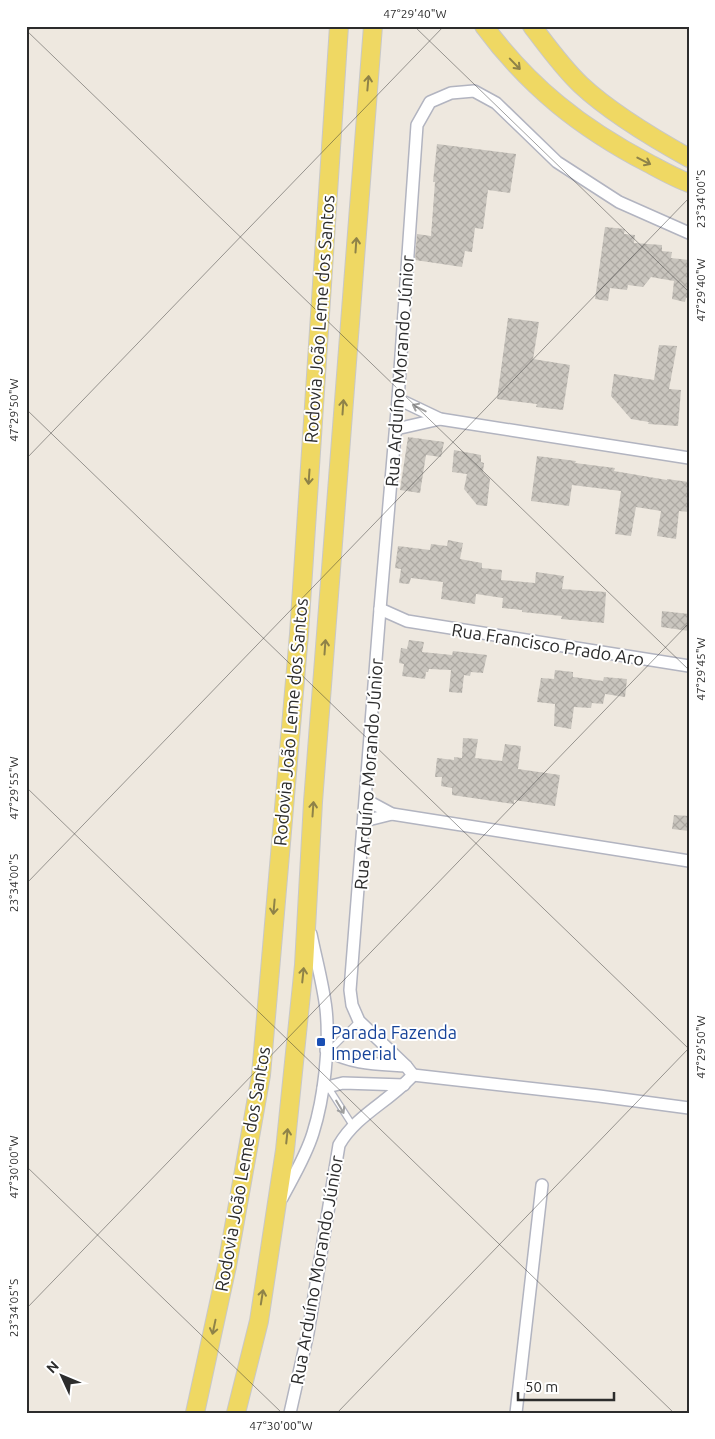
<svg xmlns="http://www.w3.org/2000/svg" width="715" height="1439" viewBox="0 0 715 1439" font-family="Ubuntu,sans-serif">
<defs>
<pattern id="building-cross-hatch" width="8" height="8" patternUnits="userSpaceOnUse" patternTransform="scale(1.25)"><rect width="8" height="8" fill="#c9c5be"/><path d="M0 0l8 8M0 8l8-8" fill="none" stroke="#ada9a3"/></pattern>
</defs>
<rect width="100%" height="100%" fill="#eee8df"/>
<g fill="url(#building-cross-hatch)">
<path d="M437 144 516 154 510 193 488 190 483 229 475 228 472 252 465 251 462 267 415 260 417 234 431 236 435 182H433Z"/>
<path d="M605 227 625 229 624 234 635 235 634 243 662 245V251L672 252 671 258 689 260V298H686L685 302 672 299 674 281 651 277 643 287 628 285 627 290 610 288 608 301 595 299Z"/>
<path d="M508 318 539 322 533 359 570 365 563 410 536 407 537 404 497 399Z"/>
<path d="M659 345 677 346 669 389 681 390 678 426 648 424 649 422 631 419 611 396 614 374 654 380Z"/>
<path d="M408 437 444 442 441 457 426 455 420 493 400 490Z"/>
<path d="M454 450 481 455V462L484 463 483 472 490 479 487 506 477 505 464 489 467 474 452 472Z"/>
<path d="M537 456 576 461 575 463 615 468 614 471 667 480V479L689 482V512L679 511 676 539 657 536 661 511 636 507 631 536 615 534 621 491 572 485 569 506 531 501Z"/>
<path d="M448 540 463 543 460 559 482 563V568L502 570 501 580 535 583 536 572 564 576 562 589 606 592 604 623 561 619 562 616 522 612V610L502 608 503 598 476 594 475 604 441 599 443 582 411 578 409 584 399 583 401 569 395 568 398 546 430 550 431 544 447 546Z"/>
<path d="M662 611 689 614V631L661 627Z"/>
<path d="M409 640 424 642 422 652 452 655 453 651 487 655 483 673 471 672 470 676 464 675 462 693 449 692 451 670 429 669 428 672H426L425 679 402 676 404 664 399 663 401 648 407 649Z"/>
<path d="M555 670 573 672V677L603 681 604 677 627 679 625 697 605 694 603 704 592 703 591 708 574 707 571 729 554 726 555 704 537 702 541 678 554 679Z"/>
<path d="M463 738 478 739 475 758 502 761 505 744 521 746 518 769 560 775 555 806 514 800V804L452 795V788L441 786 442 777H435L437 758 454 760V757L462 758Z"/>
<path d="M674 815 689 816V831L672 829Z"/>
</g>
<g fill="none" stroke-linecap="round" stroke-linejoin="round">
<defs>
<g id="lane">
<path d="M329 1051 359 1021"/>
<path d="M328 1087 353 1126"/>
</g>
<g id="street">
<path d="M398 399 440 419 689 458"/>
<path d="M396 429 440 419"/>
<path d="M380 609 407 621 689 666"/>
<path d="M366 800 392 814 689 861"/>
<path d="M364 821 392 814"/>
<path d="M326 1050C353 1065 377 1064 406 1066"/>
<path d="M413 1075 599 1096 689 1108"/>
<path d="M323 1088 343 1083 404 1085"/>
<path d="M282 1198C293 1177 306 1156 313 1133 324 1098 330 1046 326 1009 323 984 316 959 311 934"/>
<path d="M290 1413 308 1333 339 1145C356 1115 390 1101 413 1075L406 1066 359 1021 352 1005 350 990 380 609 398 399 417 125 430 102 451 93 474 91 496 103 557 162 619 202 689 233"/>
<path d="M516 1413 542 1185"/>
</g>
<g id="primary">
<path d="M484 26C529 87 581 128 648 163 661 170 675 178 689 183"/>
<path d="M532 26C548 47 562 67 581 85 611 113 653 138 689 158"/>
<path d="M195 1413 227 1266 261 1075 299 634 339 26"/>
<path d="M236 1413 259 1321 285 1150 304 965 313 802 373 26"/>
</g>
</defs>
<use href="#lane" stroke="#b2b4c0" stroke-width="8"/>
<use href="#street" stroke="#b2b4c0" stroke-width="14"/>
<use href="#primary" stroke="#c8c8c8" stroke-width="20"/>
<use href="#lane" stroke="#fff" stroke-width="5.5"/>
<use href="#street" stroke="#fff" stroke-width="11"/>
<use href="#primary" stroke="#efd863" stroke-width="18"/>
</g>
<defs><path id="oneway-shaft" d="M-6 0H5M1.5-3L5.5 0L1.5 3" fill="none" stroke-width="1.6" stroke-linecap="round" stroke-linejoin="round" transform="scale(1.25)"/></defs>
<g stroke="#8e8248">
<use href="#oneway-shaft" transform="translate(515 64) rotate(46)"/>
<use href="#oneway-shaft" transform="translate(368 83) rotate(-85)"/>
<use href="#oneway-shaft" transform="translate(644 161) rotate(27)"/>
<use href="#oneway-shaft" transform="translate(356 245) rotate(-86)"/>
<use href="#oneway-shaft" transform="translate(343 407) rotate(-86)"/>
<use href="#oneway-shaft" transform="translate(309 477) rotate(94)"/>
<use href="#oneway-shaft" transform="translate(325 647) rotate(-86)"/>
<use href="#oneway-shaft" transform="translate(313 809) rotate(-86)"/>
<use href="#oneway-shaft" transform="translate(274 907) rotate(95)"/>
<use href="#oneway-shaft" transform="translate(303 975) rotate(-84)"/>
<use href="#oneway-shaft" transform="translate(287 1136) rotate(-84)"/>
<use href="#oneway-shaft" transform="translate(262 1297) rotate(-81)"/>
<use href="#oneway-shaft" transform="translate(214 1327) rotate(102)"/>
</g>
<g stroke="#a0a0a0">
<use href="#oneway-shaft" transform="translate(419 408) rotate(-153)"/>
<use href="#oneway-shaft" transform="translate(340 1107) rotate(59)"/>
</g>
<path fill="none" stroke="#2c2c2c" stroke-width="1" stroke-opacity="0.45" d="M414 26 689 292M26 30 689 670M26 33 33 26M26 409 689 1049M26 459 444 26M26 787 674 1413M26 884 689 198M26 1166 282 1413M26 1309 689 623M337 1413 689 1048"/>
<rect fill="#1a4fb4" stroke="#fff" stroke-width="2" x="316" y="1037" width="10" height="10" rx="2.5"/>
<g text-anchor="middle" dominant-baseline="central" stroke-width="4" stroke-linejoin="round" paint-order="stroke">
<g font-size="18" fill="#2c2c2c" stroke="#fff">
<text transform="translate(319 319) rotate(-86)">Rodovia João Leme dos Santos</text>
<text transform="translate(399 371) rotate(-86)">Rua Arduíno Morando Júnior</text>
<text transform="translate(548 644) rotate(9)">Rua Francisco Prado Aro</text>
<text transform="translate(290 722) rotate(-85)">Rodovia João Leme dos Santos</text>
<text transform="translate(368 774) rotate(-86)">Rua Arduíno Morando Júnior</text>
<text transform="translate(242 1169) rotate(-80)">Rodovia João Leme dos Santos</text>
<text transform="translate(316 1270) rotate(-80)">Rua Arduíno Morando Júnior</text>
</g>
<g font-size="18" fill="#164399" stroke="#fff" text-anchor="start">
<text x="331" y="1032">Parada Fazenda<tspan x="331" dy="21">Imperial</tspan></text>
</g>
</g>
<rect width="715" height="1439" fill="none" stroke="#ffffff" stroke-width="55"/>
<g transform="translate(62 1376) rotate(314)" stroke="#ffffff" stroke-width="4" paint-order="stroke">
<path d="M0-4L9 19L0 12L-9 19Z" fill="#2c2c2c"/>
<text y="-8" font-size="14" font-weight="bold" text-anchor="middle" fill="#2c2c2c">N</text>
</g>
<path d="M518 1392v8h96v-8" fill="none" stroke="#2c2c2c" stroke-width="2.5"/>
<text x="525" y="1392" font-size="15" fill="#2c2c2c" stroke="#ffffff" stroke-width="4" paint-order="stroke">50 m</text>
<rect x="28" y="28" width="660" height="1384" fill="none" stroke="#2c2c2c" stroke-width="2"/>
<g font-size="12" text-anchor="middle" fill="#2c2c2c">
<text x="415" y="18">47°29'40"W</text>
<text transform="translate(701 199) rotate(-90)" y="4">23°34'00"S</text>
<text transform="translate(701 290) rotate(-90)" y="4">47°29'40"W</text>
<text transform="translate(14 410) rotate(-90)" y="4">47°29'50"W</text>
<text transform="translate(701 669) rotate(-90)" y="4">47°29'45"W</text>
<text transform="translate(14 788) rotate(-90)" y="4">47°29'55"W</text>
<text transform="translate(14 883) rotate(-90)" y="4">23°34'00"S</text>
<text transform="translate(701 1047) rotate(-90)" y="4">47°29'50"W</text>
<text transform="translate(14 1167) rotate(-90)" y="4">47°30'00"W</text>
<text transform="translate(14 1308) rotate(-90)" y="4">23°34'05"S</text>
<text x="281" y="1430">47°30'00"W</text>
</g>
</svg>
